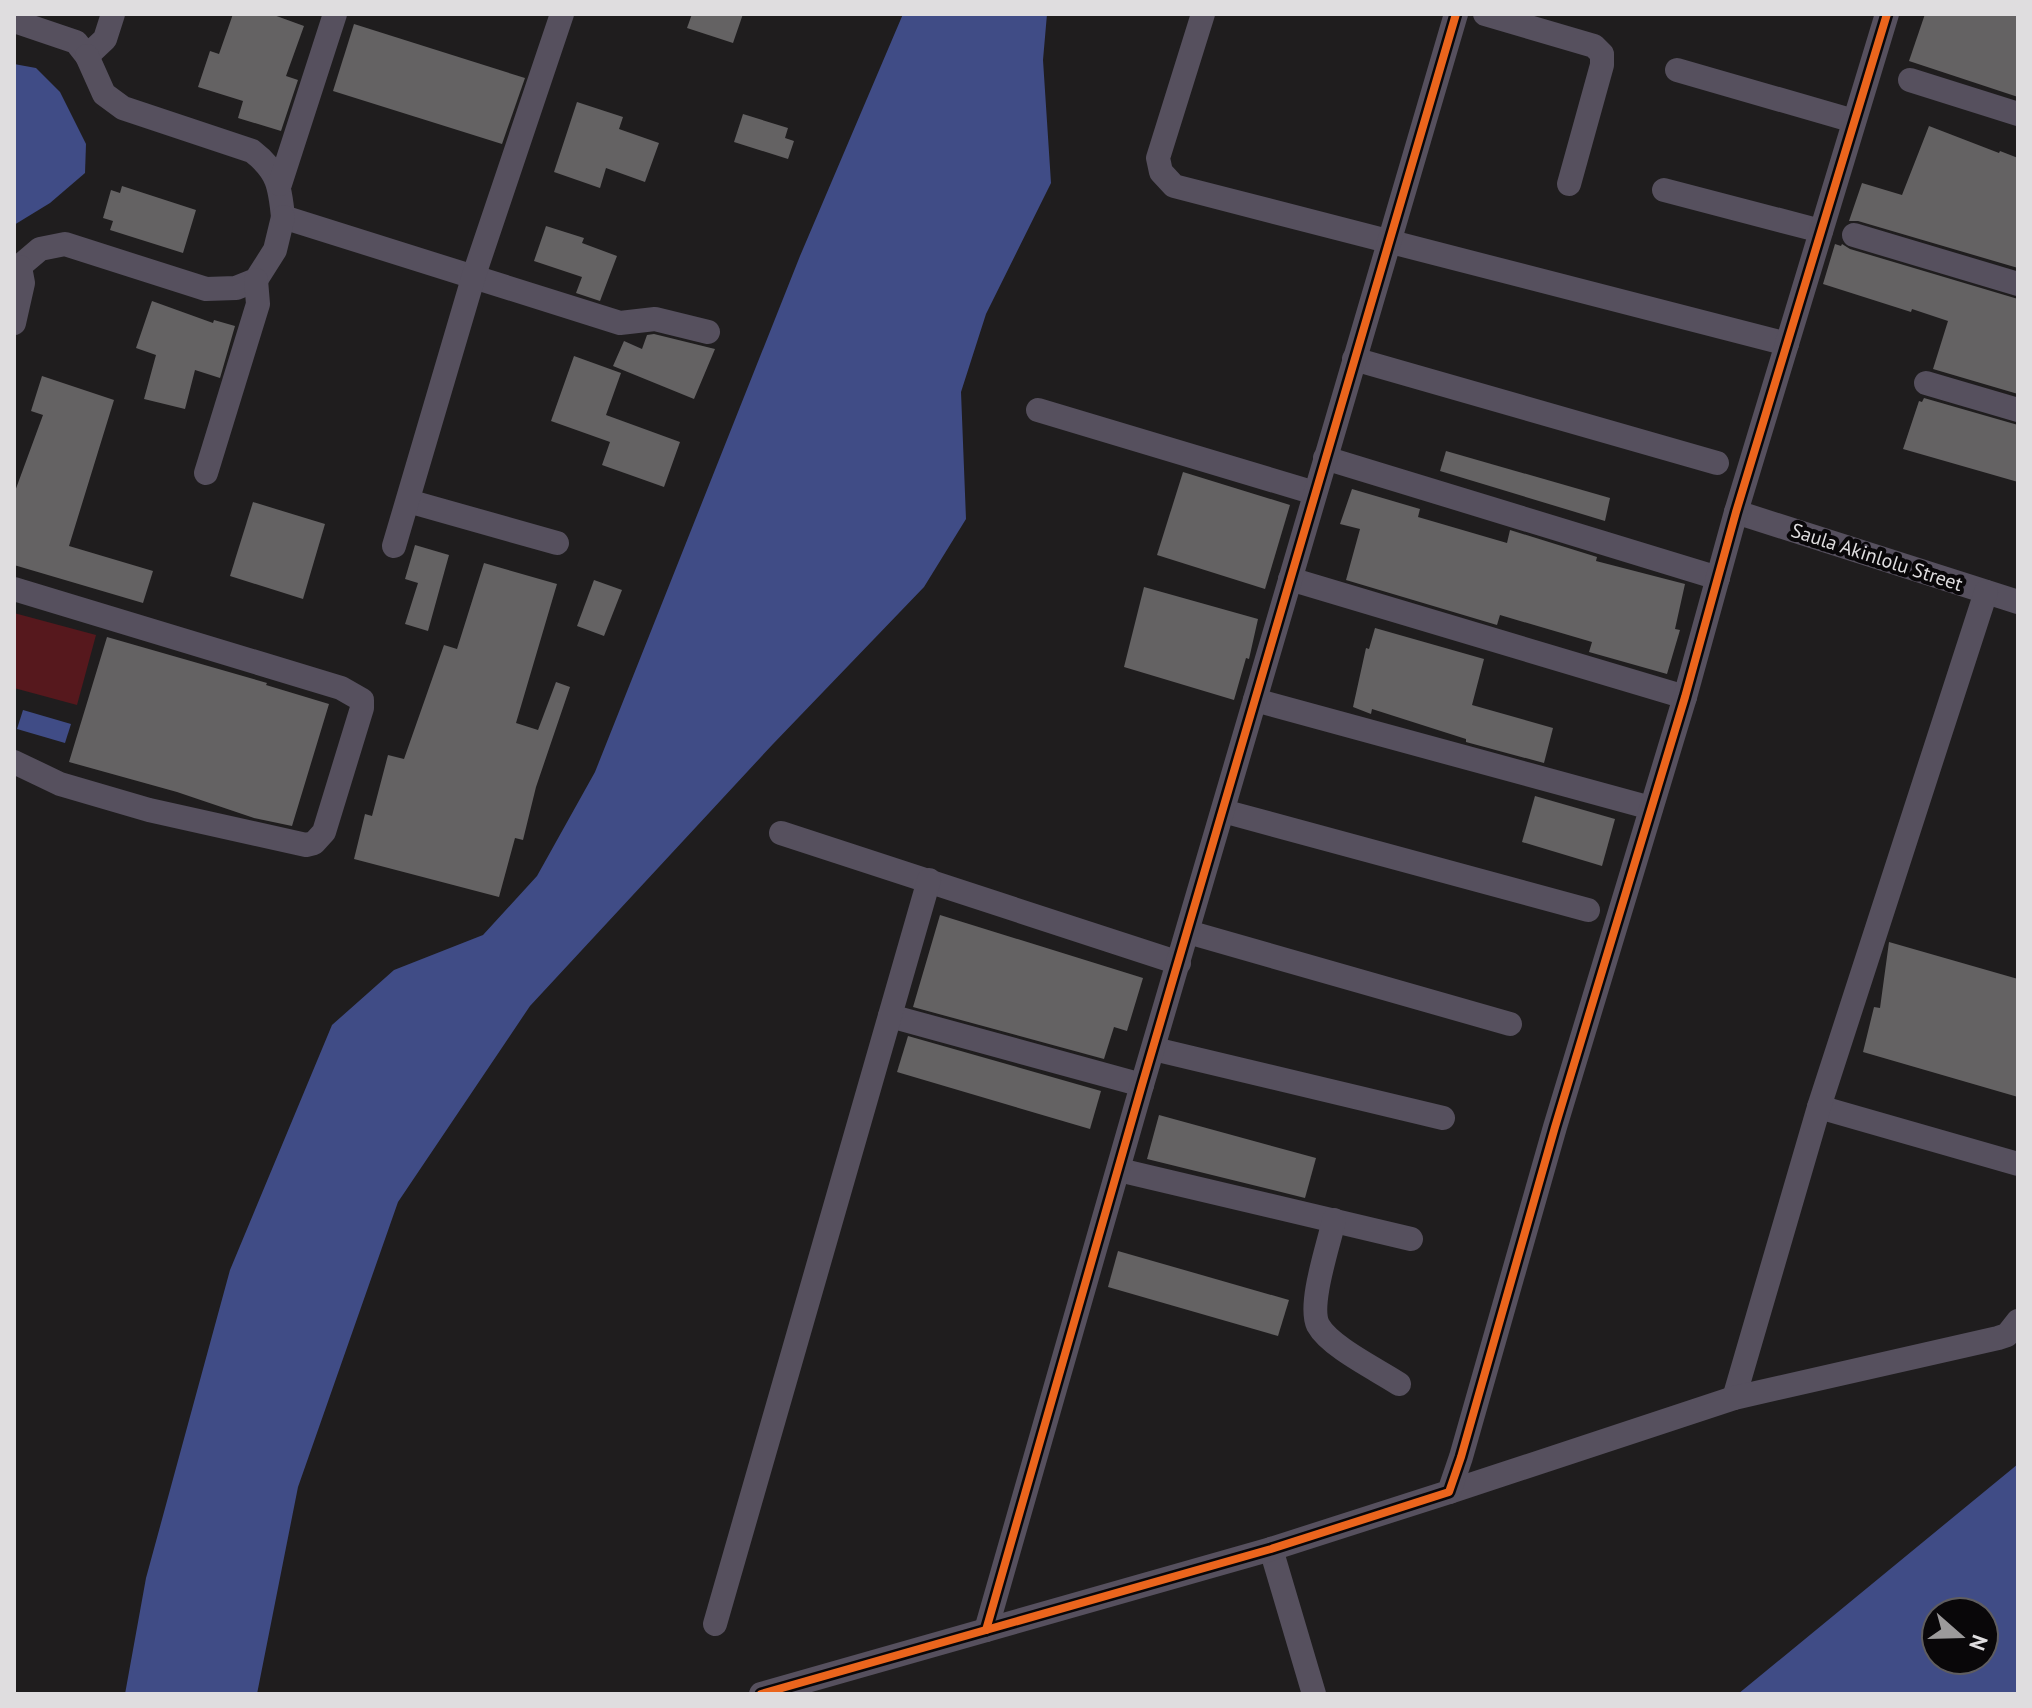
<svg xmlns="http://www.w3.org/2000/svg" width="2032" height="1708" viewBox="0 0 2032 1708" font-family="'PT Sans',sans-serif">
<rect width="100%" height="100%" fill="#1f1d1e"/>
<path fill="#56181d" d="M14 613 96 635 77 705 14 688Z"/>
<g fill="#404c86" fill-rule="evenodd">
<path d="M903 14H1047L1043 60 1051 183 986 314 961 392 966 519 924 587 773 744 530 1006 398 1202 298 1487 257 1694H125L146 1578 230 1270 332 1025 394 970 483 935 537 876 595 772 800 256Z"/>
<path d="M14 64 36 68 60 92 86 144 85 173 50 203 14 225Z"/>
<path d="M23 710 71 724 65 743 17 729Z"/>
<path d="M2018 1464V1694H1738ZM1936 1612H1984V1660H1936Z"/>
</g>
<g fill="#646263">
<path d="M233 14H271L304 26 286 76 298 80 281 131 238 118 243 101 198 87 210 51 219 54Z"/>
<path d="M692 14H743L733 43 687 28Z"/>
<path d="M1925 14H2018V97L1909 61Z"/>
<path d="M354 24 525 78 502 144 333 91Z"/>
<path d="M577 102 623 117 619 129 659 143 645 182 606 168 600 188 554 172Z"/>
<path d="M743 114 788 128 785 138 794 141 788 159 734 142Z"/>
<path d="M1929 126 1999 153 2000 151 2018 158V268L1858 221H1849L1862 183 1902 195Z"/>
<path d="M122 186 196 210 183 253 110 230 113 221 103 218 111 190 120 193Z"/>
<path d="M546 226 584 238 582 243 617 256 600 301 576 293 582 277 534 261Z"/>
<path d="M1835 244 1841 246 1842 244 1850 249 2018 299V394L1933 369 1948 321 1912 309 1911 312 1823 284Z"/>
<path d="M152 301 213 323 214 320 235 326 220 378 195 370 185 409 144 399 156 355 136 348Z"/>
<path d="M654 334 715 349 694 399 613 366 624 341 642 349 647 335Z"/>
<path d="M574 356 621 373 606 415 680 442 664 487 602 465 610 442 551 421Z"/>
<path d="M42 376 114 400 69 546 153 571 143 603 14 565V494L43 415 31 411Z"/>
<path d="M1924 398 2018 425V482L1903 449 1919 401 1922 402Z"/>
<path d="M1446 451 1610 498 1605 521 1440 471Z"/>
<path d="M1183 472 1290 505 1265 589 1157 555Z"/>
<path d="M1352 489 1420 509 1418 517 1507 543 1510 530 1597 557 1596 561 1685 584 1675 629 1680 630 1667 674 1589 652 1592 642 1500 615 1497 625 1346 580 1360 529 1340 524Z"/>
<path d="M253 502 325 524 303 599 230 576Z"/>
<path d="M415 545 449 555 428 631 405 624 418 583 405 579Z"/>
<path d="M484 563 557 584 516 723 538 730 556 682 570 687 536 787 523 840 515 838 499 897 354 859 365 814 372 816 388 755 404 759 444 645 457 649Z"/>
<path d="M594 580 622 590 604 636 577 626Z"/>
<path d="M1144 587 1258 619 1249 659 1246 658 1234 700 1124 667Z"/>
<path d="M1375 628 1484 659 1472 705 1553 728 1544 763 1466 742V739L1372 709 1371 714 1353 707 1366 648 1369 649Z"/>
<path d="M107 637 267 683 266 685 329 704 292 826 254 818 177 792 69 762Z"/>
<path d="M1535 796 1615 819 1602 866 1522 842Z"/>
<path d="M940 915 1143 978 1127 1031 1114 1027 1104 1059 913 1007Z"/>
<path d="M1889 942 2018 979V1097L1863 1052 1874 1007 1880 1008Z"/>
<path d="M908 1036 1101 1091 1090 1129 897 1072Z"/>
<path d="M1159 1115 1316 1158 1305 1198 1147 1159Z"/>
<path d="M1118 1251 1289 1300 1278 1336 1108 1287Z"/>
</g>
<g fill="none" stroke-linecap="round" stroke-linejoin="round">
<g stroke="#56505e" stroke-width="24">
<path d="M1203 14 1158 158 1161 172 1174 186 1787 344"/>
<path d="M1485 14 1594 46 1602 54V65L1569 184"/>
<path d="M14 21 76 42 87 56 105 39 113 14"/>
<path d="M87 56 104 94 123 108 252 151C278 171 280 186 283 217L620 323 655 319 708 332"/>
<path d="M1677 70 1854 121"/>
<path d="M1910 80 2018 114"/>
<path d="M280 184 335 14"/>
<path d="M1664 190 1821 231"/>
<path d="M1854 235 2018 284"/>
<path d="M14 271 40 249 65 244 206 289 236 288 256 280 275 250 283 217"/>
<path d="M14 323 23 283 20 267"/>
<path d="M1354 359 1717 463"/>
<path d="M1926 383 2018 410"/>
<path d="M1038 410 1315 493"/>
<path d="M1325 458 1718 578"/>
<path d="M206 473 258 304 256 280"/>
<path d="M408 501 557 543"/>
<path d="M1736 512 2018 602"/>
<path d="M394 546 474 275 562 14"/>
<path d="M1290 579 1685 697"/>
<path d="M14 589 341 688 362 700V708L324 832 314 843 306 845 149 810 60 784 14 762"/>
<path d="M1255 700 1651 808"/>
<path d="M1223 811 1588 910"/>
<path d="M781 833 1179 963"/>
<path d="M1188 932 1510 1024"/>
<path d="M890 1016 1142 1085"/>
<path d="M1154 1049 1443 1118"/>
<path d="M1819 1107 2018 1164"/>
<path d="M1119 1170 1411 1239"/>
<path d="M1334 1220C1329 1244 1308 1304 1318 1325 1330 1347 1378 1370 1399 1384"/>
<path d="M1734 1398 1819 1107 1986 592"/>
<path d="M1449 1492 1734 1398 1998 1338 2007 1335 2018 1321"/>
<path d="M1271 1549 1314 1694"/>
<path d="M715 1624 929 880"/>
<path d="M986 1630 1142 1085 1456 14"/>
<path d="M761 1694 1271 1549 1449 1492 1461 1457 1555 1127 1685 697 1736 512 1887 14"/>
</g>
<defs>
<g id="cycleway">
<path d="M986 1630 1142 1085 1456 14"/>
<path d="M761 1694 1271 1549 1449 1492 1461 1457 1555 1127 1685 697 1736 512 1887 14"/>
</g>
</defs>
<use href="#cycleway" stroke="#090709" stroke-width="13"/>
<use href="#cycleway" stroke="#eb651d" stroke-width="8"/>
</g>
<g text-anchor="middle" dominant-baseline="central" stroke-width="8" stroke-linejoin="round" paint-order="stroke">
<g font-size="20" fill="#dfdddf" stroke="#090709">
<text transform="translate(1877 557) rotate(18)">Saula Akinlolu Street</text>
</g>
</g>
<rect width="2032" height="1708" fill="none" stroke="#dfdddf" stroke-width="32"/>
<g transform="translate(1960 1636) rotate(110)"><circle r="38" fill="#090709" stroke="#5f5d5f" stroke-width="2"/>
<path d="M0-6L14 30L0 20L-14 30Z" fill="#9c9a9b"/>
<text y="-12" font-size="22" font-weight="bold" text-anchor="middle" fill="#dfdddf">N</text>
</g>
</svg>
